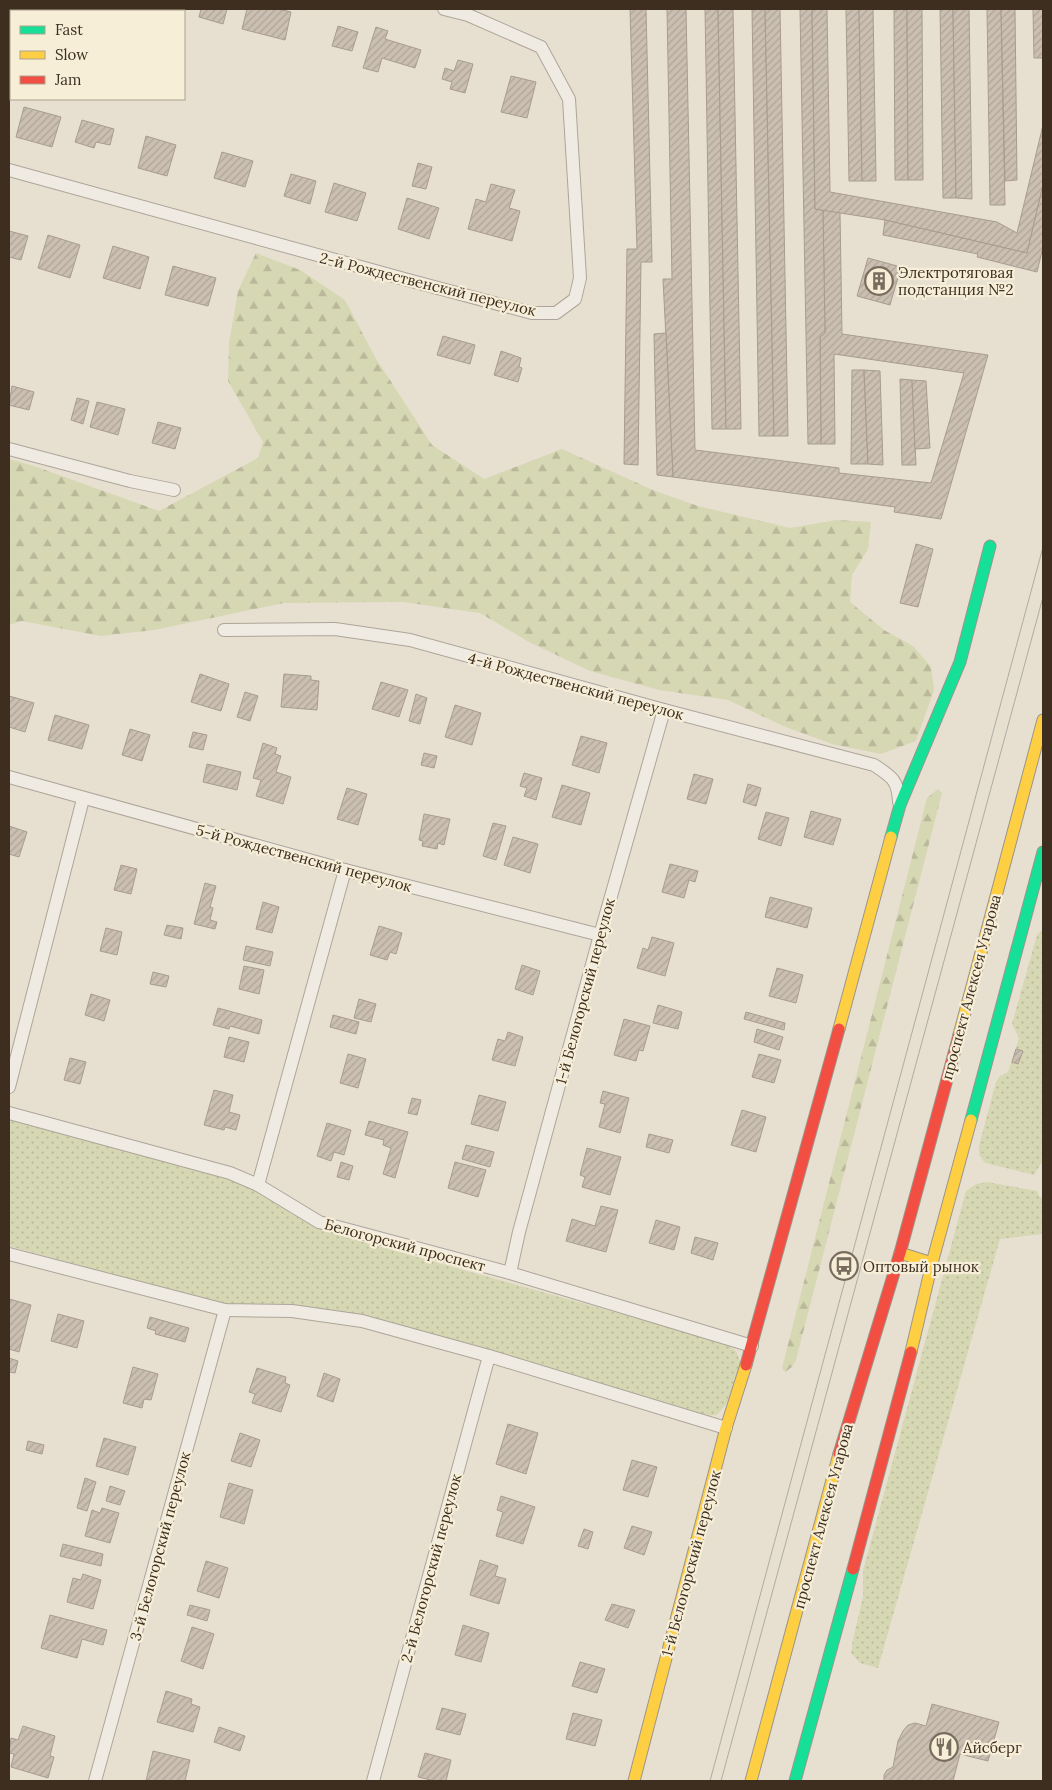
<svg xmlns="http://www.w3.org/2000/svg" width="1052" height="1790" viewBox="0 0 1052 1790" font-family="Lora,serif">
<defs>
<pattern id="grass-dots" width="8" height="8" patternUnits="userSpaceOnUse" patternTransform="scale(1.25)"><rect width="8" height="8" fill="#d6d7b3"/><path d="M2 2h.1M6 6h.1" fill="none" stroke="#b9b99a" stroke-width="1.8" stroke-linecap="round"/></pattern>
<pattern id="forest-firs" width="22" height="20" patternUnits="userSpaceOnUse" patternTransform="scale(1.25)"><rect width="22" height="20" fill="#d6d7b3"/><path d="M5 1l3.5 6h-7zM16 11l3.5 6h-7z" fill="#b9b99a"/></pattern>
<pattern id="building-hatch" width="6" height="6" patternUnits="userSpaceOnUse" patternTransform="scale(1.25)"><rect width="6" height="6" fill="#cbbfb2"/><path d="M-1 1l2-2M0 6l6-6M5 7l2-2" fill="none" stroke="#afa499"/></pattern>
</defs>
<rect width="100%" height="100%" fill="#e7e0d1"/>
<g fill="url(#grass-dots)">
<path d="M1043 929V1160L1034 1175 985 1163 979 1155V1146L996 1082 1000 1076 1008 1072 1019 1038 1012 1024 1037 935Z"/>
<path d="M9 1120 237 1179 266 1194 289 1212 309 1224 338 1235 725 1343 736 1351 741 1363 727 1403 717 1415 704 1416 514 1357 348 1313 287 1305 221 1304 9 1246Z"/>
<path d="M987 1182 1037 1191 1040 1197 1043 1198V1232L1042 1234 1000 1239 878 1668 860 1663 851 1653 853 1639 863 1597V1571L966 1191 976 1184Z"/>
</g>
<g fill="url(#forest-firs)">
<path d="M256 253 300 270 345 300 375 357 432 445 484 479 562 449 655 491 698 506 790 528 836 520 871 522 868 549 852 575 850 602 884 630 913 646 931 667 934 690 916 741 881 754 832 744 783 726 728 700 659 690 590 671 529 642 480 613 403 602 284 603 154 630 101 636 22 621 9 625V459L34 466 159 511 258 458 263 442 228 381 229 343 238 291Z"/>
<path d="M938 789 942 793 796 1360 792 1367 785 1372 782 1368 927 798Z"/>
</g>
<g fill="url(#building-hatch)" stroke="#a89c90">
<path d="M201 9H227L223 24 199 17Z"/>
<path d="M247 9H278L291 12 285 40 242 29Z"/>
<path d="M630 9H646L652 262H641L638 465 624 464 627 249H637Z"/>
<path d="M667 9H686L695 450 839 468V473L931 483 964 373 834 354 835 444H821L820 337 825 333 823 210 840 212 842 334 988 355 941 519 894 512 895 507 673 477 663 279H672Z"/>
<path d="M705 9H718L726 429H712Z"/>
<path d="M718 9H733L741 429H726Z"/>
<path d="M752 9H765L774 436H759Z"/>
<path d="M765 9H780L788 436H774Z"/>
<path d="M800 9H812L815 209 823 210 825 333 820 337 821 444H808Z"/>
<path d="M812 9H827L830 192 997 222 1017 233 1043 125V185L1027 253 885 220 815 209Z"/>
<path d="M846 9H859L862 181H849Z"/>
<path d="M859 9H873L876 181H862Z"/>
<path d="M894 9H907L908 180H895Z"/>
<path d="M907 9H922L923 180H908Z"/>
<path d="M940 9H953L956 198H943Z"/>
<path d="M953 9H969L972 199 956 198Z"/>
<path d="M987 9H1001L1005 205H990Z"/>
<path d="M1001 9H1015L1017 180 1005 181Z"/>
<path d="M1033 9H1043V58H1034Z"/>
<path d="M338 26 358 32 352 51 332 46Z"/>
<path d="M376 27 388 31 385 39 421 50 415 68 382 58 378 72 363 68Z"/>
<path d="M458 60 473 64 465 93 450 89 452 82 442 79 445 68 454 71Z"/>
<path d="M511 76 536 82 527 118 501 112Z"/>
<path d="M24 107 61 117 52 147 16 137Z"/>
<path d="M82 120 114 129 110 145 96 142 94 148 75 142Z"/>
<path d="M146 136 176 145 167 176 138 168Z"/>
<path d="M222 152 253 161 245 187 214 178Z"/>
<path d="M418 163 432 167 426 189 412 186Z"/>
<path d="M291 174 316 181 310 204 284 196Z"/>
<path d="M334 183 366 193 357 221 325 212Z"/>
<path d="M491 184 515 190 509 208 520 211 512 241 468 229 476 199 486 202Z"/>
<path d="M1043 185V247L1037 272 977 257 978 254 883 235 885 220 1027 253Z"/>
<path d="M407 198 439 208 429 239 398 229Z"/>
<path d="M9 231 28 236 21 260 9 257Z"/>
<path d="M48 235 80 245 70 278 38 268Z"/>
<path d="M113 246 149 257 140 289 103 278Z"/>
<path d="M868 258 901 267 890 305 857 296Z"/>
<path d="M173 266 216 278 208 306 165 295Z"/>
<path d="M666 333 673 477 657 475 654 334Z"/>
<path d="M443 336 475 345 470 364 437 355Z"/>
<path d="M501 351 521 358 519 367 522 368 518 382 494 375Z"/>
<path d="M852 370H864L868 464H851Z"/>
<path d="M864 370 880 371 883 465 868 464Z"/>
<path d="M900 379 912 380 916 465H902Z"/>
<path d="M912 380 926 381 930 448 915 449Z"/>
<path d="M12 386 34 392 29 410 9 405Z"/>
<path d="M77 398 89 401 83 424 71 420Z"/>
<path d="M97 402 125 409 118 435 90 427Z"/>
<path d="M158 422 181 428 175 449 152 443Z"/>
<path d="M916 544 933 549 918 607 900 603Z"/>
<path d="M200 674 229 684 221 711 191 702Z"/>
<path d="M284 674 311 676V680L319 681 317 710 281 707Z"/>
<path d="M381 682 408 690 399 717 372 709Z"/>
<path d="M245 692 258 696 250 721 237 717Z"/>
<path d="M416 694 427 698 420 724 409 721Z"/>
<path d="M9 696 34 703 25 732 9 727Z"/>
<path d="M455 705 481 713 472 745 445 737Z"/>
<path d="M55 715 89 725 82 749 48 740Z"/>
<path d="M130 729 150 735 142 761 122 755Z"/>
<path d="M193 732 207 735 203 750 189 747Z"/>
<path d="M581 736 607 743 599 773 572 765Z"/>
<path d="M263 743 277 748 275 754 281 756 276 772 291 777 283 804 256 796 261 780 253 778Z"/>
<path d="M424 753 437 756 434 768 421 765Z"/>
<path d="M207 764 241 772 237 790 203 782Z"/>
<path d="M524 773 542 778 536 800 524 796 527 788 520 786Z"/>
<path d="M694 774 713 779 706 804 687 799Z"/>
<path d="M748 784 761 788 756 806 743 802Z"/>
<path d="M562 785 590 793 581 825 552 817Z"/>
<path d="M347 788 367 794 358 825 337 819Z"/>
<path d="M811 811 841 819 833 845 804 837Z"/>
<path d="M766 812 789 818 781 846 758 839Z"/>
<path d="M424 814 450 819 444 845 438 843 437 849 422 846 423 841 419 840Z"/>
<path d="M493 823 506 826 496 860 483 856Z"/>
<path d="M9 826 27 832 19 857 9 854Z"/>
<path d="M513 837 538 844 530 873 504 865Z"/>
<path d="M670 864 698 871 695 882 689 880 684 898 662 892Z"/>
<path d="M121 865 137 869 131 894 114 890Z"/>
<path d="M205 883 216 886 210 907 213 908 210 920 217 922 215 929 194 924Z"/>
<path d="M770 897 812 908 807 928 765 917Z"/>
<path d="M263 902 279 907 272 933 256 929Z"/>
<path d="M167 925 183 928 181 939 164 935Z"/>
<path d="M379 926 402 933 396 954 390 952 387 960 370 955Z"/>
<path d="M106 928 122 932 117 955 100 951Z"/>
<path d="M652 937 674 943 665 976 637 968 643 948 648 950Z"/>
<path d="M246 946 273 952 270 966 243 960Z"/>
<path d="M522 965 540 971 533 995 515 989Z"/>
<path d="M244 966 264 970 259 994 239 989Z"/>
<path d="M777 968 803 975 796 1003 769 996Z"/>
<path d="M153 972 169 976 166 987 150 984Z"/>
<path d="M91 994 110 1000 104 1021 85 1015Z"/>
<path d="M359 999 376 1004 371 1022 354 1018Z"/>
<path d="M658 1005 682 1012 678 1029 653 1023Z"/>
<path d="M218 1008 262 1020 259 1034 230 1026 229 1029 213 1025Z"/>
<path d="M746 1012 785 1023 784 1030 744 1019Z"/>
<path d="M333 1015 359 1022 356 1034 330 1027Z"/>
<path d="M624 1019 650 1026 643 1051 639 1050 636 1061 614 1055Z"/>
<path d="M757 1029 783 1037 779 1050 754 1042Z"/>
<path d="M508 1032 523 1037 515 1066 492 1060 498 1039 505 1041Z"/>
<path d="M229 1037 249 1042 244 1062 224 1057Z"/>
<path d="M1016 1049 1023 1051 1018 1064 1012 1062Z"/>
<path d="M348 1054 366 1059 358 1088 340 1083Z"/>
<path d="M759 1054 781 1060 774 1083 752 1077Z"/>
<path d="M70 1058 86 1062 80 1084 64 1080Z"/>
<path d="M214 1090 233 1095 229 1112 240 1115 236 1130 225 1127 224 1130 204 1125Z"/>
<path d="M603 1091 629 1098 620 1133 599 1127 605 1104 600 1103Z"/>
<path d="M479 1095 506 1102 498 1131 471 1124Z"/>
<path d="M412 1098 421 1100 417 1115 408 1113Z"/>
<path d="M742 1110 766 1117 756 1152 731 1145Z"/>
<path d="M369 1121 408 1132 395 1178 383 1174 391 1148 383 1145 384 1140 365 1135Z"/>
<path d="M327 1123 351 1130 344 1155 334 1152 331 1161 317 1156Z"/>
<path d="M649 1134 673 1140 669 1153 646 1147Z"/>
<path d="M466 1145 494 1152 490 1167 462 1159Z"/>
<path d="M587 1148 621 1157 610 1195 582 1187 585 1177 580 1175Z"/>
<path d="M341 1162 353 1166 349 1180 337 1177Z"/>
<path d="M455 1162 486 1170 478 1197 448 1188Z"/>
<path d="M601 1206 618 1210 606 1252 566 1241 572 1219 595 1226Z"/>
<path d="M656 1220 680 1227 674 1250 649 1243Z"/>
<path d="M695 1237 718 1243 713 1260 691 1253Z"/>
<path d="M9 1299 31 1305 19 1352 9 1349Z"/>
<path d="M58 1314 84 1321 77 1348 51 1341Z"/>
<path d="M150 1317 189 1328 185 1342 155 1334 156 1331 147 1328Z"/>
<path d="M9 1358 18 1361 15 1373 9 1372Z"/>
<path d="M133 1367 158 1374 151 1400 144 1399 142 1408 123 1403Z"/>
<path d="M257 1368 286 1377 285 1383 290 1385 281 1412 252 1403 255 1394 249 1392Z"/>
<path d="M324 1373 340 1379 333 1402 317 1396Z"/>
<path d="M508 1424 538 1433 526 1474 496 1464Z"/>
<path d="M240 1433 260 1440 251 1467 231 1461Z"/>
<path d="M104 1438 136 1447 128 1475 96 1466Z"/>
<path d="M28 1441 44 1445 42 1454 26 1450Z"/>
<path d="M632 1460 657 1467 648 1497 623 1490Z"/>
<path d="M85 1478 96 1482 87 1511 77 1508Z"/>
<path d="M229 1483 253 1490 244 1524 220 1517Z"/>
<path d="M110 1486 125 1491 120 1505 106 1501Z"/>
<path d="M501 1496 535 1507 523 1544 496 1536 503 1512 497 1510Z"/>
<path d="M102 1508 119 1513 110 1543 85 1536 92 1510 100 1513Z"/>
<path d="M632 1526 652 1532 644 1555 624 1548Z"/>
<path d="M584 1529 593 1532 588 1549 578 1546Z"/>
<path d="M63 1544 103 1554 101 1566 60 1556Z"/>
<path d="M480 1560 498 1566 495 1576 506 1579 499 1604 470 1595Z"/>
<path d="M206 1561 228 1568 219 1598 197 1591Z"/>
<path d="M83 1574 101 1580 93 1609 67 1602 73 1578 81 1580Z"/>
<path d="M612 1604 635 1610 628 1628 605 1620Z"/>
<path d="M190 1605 210 1610 207 1621 187 1615Z"/>
<path d="M50 1615 107 1630 103 1645 82 1639 77 1658 41 1648Z"/>
<path d="M463 1625 489 1633 481 1662 455 1655Z"/>
<path d="M192 1627 214 1634 203 1669 181 1661Z"/>
<path d="M580 1662 605 1669 597 1693 572 1686Z"/>
<path d="M166 1691 192 1699 191 1704 200 1707 193 1732 157 1722Z"/>
<path d="M932 1704 999 1722 988 1761 960 1754 953 1781H884V1775L887 1770 893 1767 898 1741 903 1731 908 1725 915 1723 926 1726Z"/>
<path d="M442 1708 466 1714 460 1735 436 1729Z"/>
<path d="M573 1713 602 1720 595 1746 566 1739Z"/>
<path d="M23 1726 55 1736 50 1756 54 1757 48 1778 11 1767 14 1754 9 1753 11 1738 18 1740Z"/>
<path d="M219 1727 245 1736 240 1751 214 1742Z"/>
<path d="M153 1751 190 1760 185 1781H146Z"/>
<path d="M425 1753 451 1760 446 1781H435L418 1777Z"/>
</g>
<g fill="none" stroke-linecap="round" stroke-linejoin="round">
<defs>
<g id="street">
<path d="M9 170 408 280 532 313H556L575 299 580 278 569 99 541 47 468 15 444 9"/>
<path d="M9 449 130 481 174 490"/>
<path d="M224 630 335 629 410 640 664 710 874 765C892 777 898 780 899 802"/>
<path d="M9 777 345 870 600 935"/>
<path d="M9 1087 83 799"/>
<path d="M9 1113 230 1173 258 1185 319 1222 510 1273 752 1346"/>
<path d="M258 1185 345 870"/>
<path d="M9 1254 225 1310 292 1311 362 1321 489 1356 726 1428"/>
<path d="M510 1273 519 1232 600 935 664 710"/>
<path d="M95 1781 225 1310"/>
<path d="M373 1781 489 1356"/>
</g>
<g id="fast">
<path d="M891 837 900 805 960 662 990 546"/>
<path d="M971 1120 1043 852"/>
<path d="M795 1781 853 1569"/>
</g>
<g id="slow">
<path d="M839 1029 891 837"/>
<path d="M959 1035 1043 720"/>
<path d="M900 1253 932 1263"/>
<path d="M911 1352 932 1263 971 1120"/>
<path d="M634 1781 726 1428 746 1365"/>
<path d="M751 1781 839 1454"/>
</g>
<g id="jam">
<path d="M746 1365 839 1029"/>
<path d="M839 1454 900 1253 959 1035"/>
<path d="M853 1569 911 1352"/>
</g>
</defs>
<use href="#street" stroke="#ada599" stroke-width="14"/>
<use href="#fast" stroke="#9c958a" stroke-width="13"/>
<use href="#slow" stroke="#9c958a" stroke-width="13"/>
<use href="#jam" stroke="#9c958a" stroke-width="13"/>
<use href="#street" stroke="#efebe3" stroke-width="12"/>
<use href="#fast" stroke="#16e098" stroke-width="11"/>
<use href="#slow" stroke="#ffcf43" stroke-width="11"/>
<use href="#jam" stroke="#f24e42" stroke-width="11"/>
<g stroke="#afaaa2" stroke-width="1">
<path d="M710 1781 1043 547"/>
<path d="M721 1781 1043 597"/>
</g>
</g>
<defs>
<symbol id="building-ring" viewBox="-11 -11 22 22"><circle r="9.5" fill="#f7eed8" stroke="#786c5e" stroke-width="1.5"/><path d="M-4-6H4V6H1V3H-1V6H-4ZM-2.5-4.3h1.7v1.8h-1.7ZM.8-4.3h1.7v1.8H.8ZM-2.5-1h1.7V.8h-1.7ZM.8-1h1.7V.8H.8Z" fill="#786c5e"/></symbol>
<symbol id="bus-ring" viewBox="-11 -11 22 22"><circle r="9.5" fill="#f7eed8" stroke="#786c5e" stroke-width="1.5"/><path d="M-5-6H5V4H4V6H2V4H-2V6H-4V4H-5ZM-3.5-4V0h7V-4ZM-3.5 1.2v1.5H-2V1.2ZM2 1.2v1.5H3.5V1.2Z" fill="#786c5e"/></symbol>
<symbol id="restaurant-ring" viewBox="-11 -11 22 22"><circle r="9.5" fill="#f7eed8" stroke="#786c5e" stroke-width="1.5"/><path d="M-5-6h1v4h1v-4h1v4h1v-4h1v5L-1.5 .5V6h-2V.5L-5-1ZM5-6V6H3V1.5H1.5Q1.5-4 5-6Z" fill="#786c5e"/></symbol>
</defs>
<g fill-rule="evenodd">
<use href="#building-ring" x="863" y="265" width="32" height="32"/>
<use href="#bus-ring" x="828" y="1250" width="32" height="32"/>
<use href="#restaurant-ring" x="928" y="1731" width="32" height="32"/>
</g>
<g text-anchor="middle" dominant-baseline="central" stroke-width="4.5" stroke-linejoin="round" paint-order="stroke">
<g font-size="15" fill="#3d2e20" stroke="#f7eed8" text-anchor="start">
<text x="898" y="272">Электротяговая<tspan x="898" dy="17">подстанция №2</tspan></text>
<text x="863" y="1266">Оптовый рынок</text>
<text x="963" y="1747">Айсберг</text>
</g>
<g font-size="15" fill="#3d2e20" stroke="#f7eed8">
<text transform="translate(428 284) rotate(14)">2-й Рождественский переулок</text>
<text transform="translate(576 686) rotate(15)">4-й Рождественский переулок</text>
<text transform="translate(304 858) rotate(15)">5-й Рождественский переулок</text>
<text transform="translate(971 987) rotate(-75)">проспект Алексея Угарова</text>
<text transform="translate(585 991) rotate(-75)">1-й Белогорский переулок</text>
<text transform="translate(405 1245) rotate(15)">Белогорский проспект</text>
<text transform="translate(823 1516) rotate(-75)">проспект Алексея Угарова</text>
<text transform="translate(160 1546) rotate(-75)">3-й Белогорский переулок</text>
<text transform="translate(691 1563) rotate(-75)">1-й Белогорский переулок</text>
<text transform="translate(431 1568) rotate(-75)">2-й Белогорский переулок</text>
</g>
</g>
<rect width="1052" height="1790" fill="none" stroke="#3d2e20" stroke-width="20"/>
<rect x="10" y="10" width="175" height="90" fill="#f7eed8" stroke="#ada18e"/>
<rect x="20" y="26" width="25" height="8" fill="#16e098" stroke="#ada18e"/>
<text x="55" y="35" font-size="15" fill="#3d2e20">Fast</text>
<rect x="20" y="51" width="25" height="8" fill="#ffcf43" stroke="#ada18e"/>
<text x="55" y="60" font-size="15" fill="#3d2e20">Slow</text>
<rect x="20" y="76" width="25" height="8" fill="#f24e42" stroke="#ada18e"/>
<text x="55" y="85" font-size="15" fill="#3d2e20">Jam</text>
</svg>
